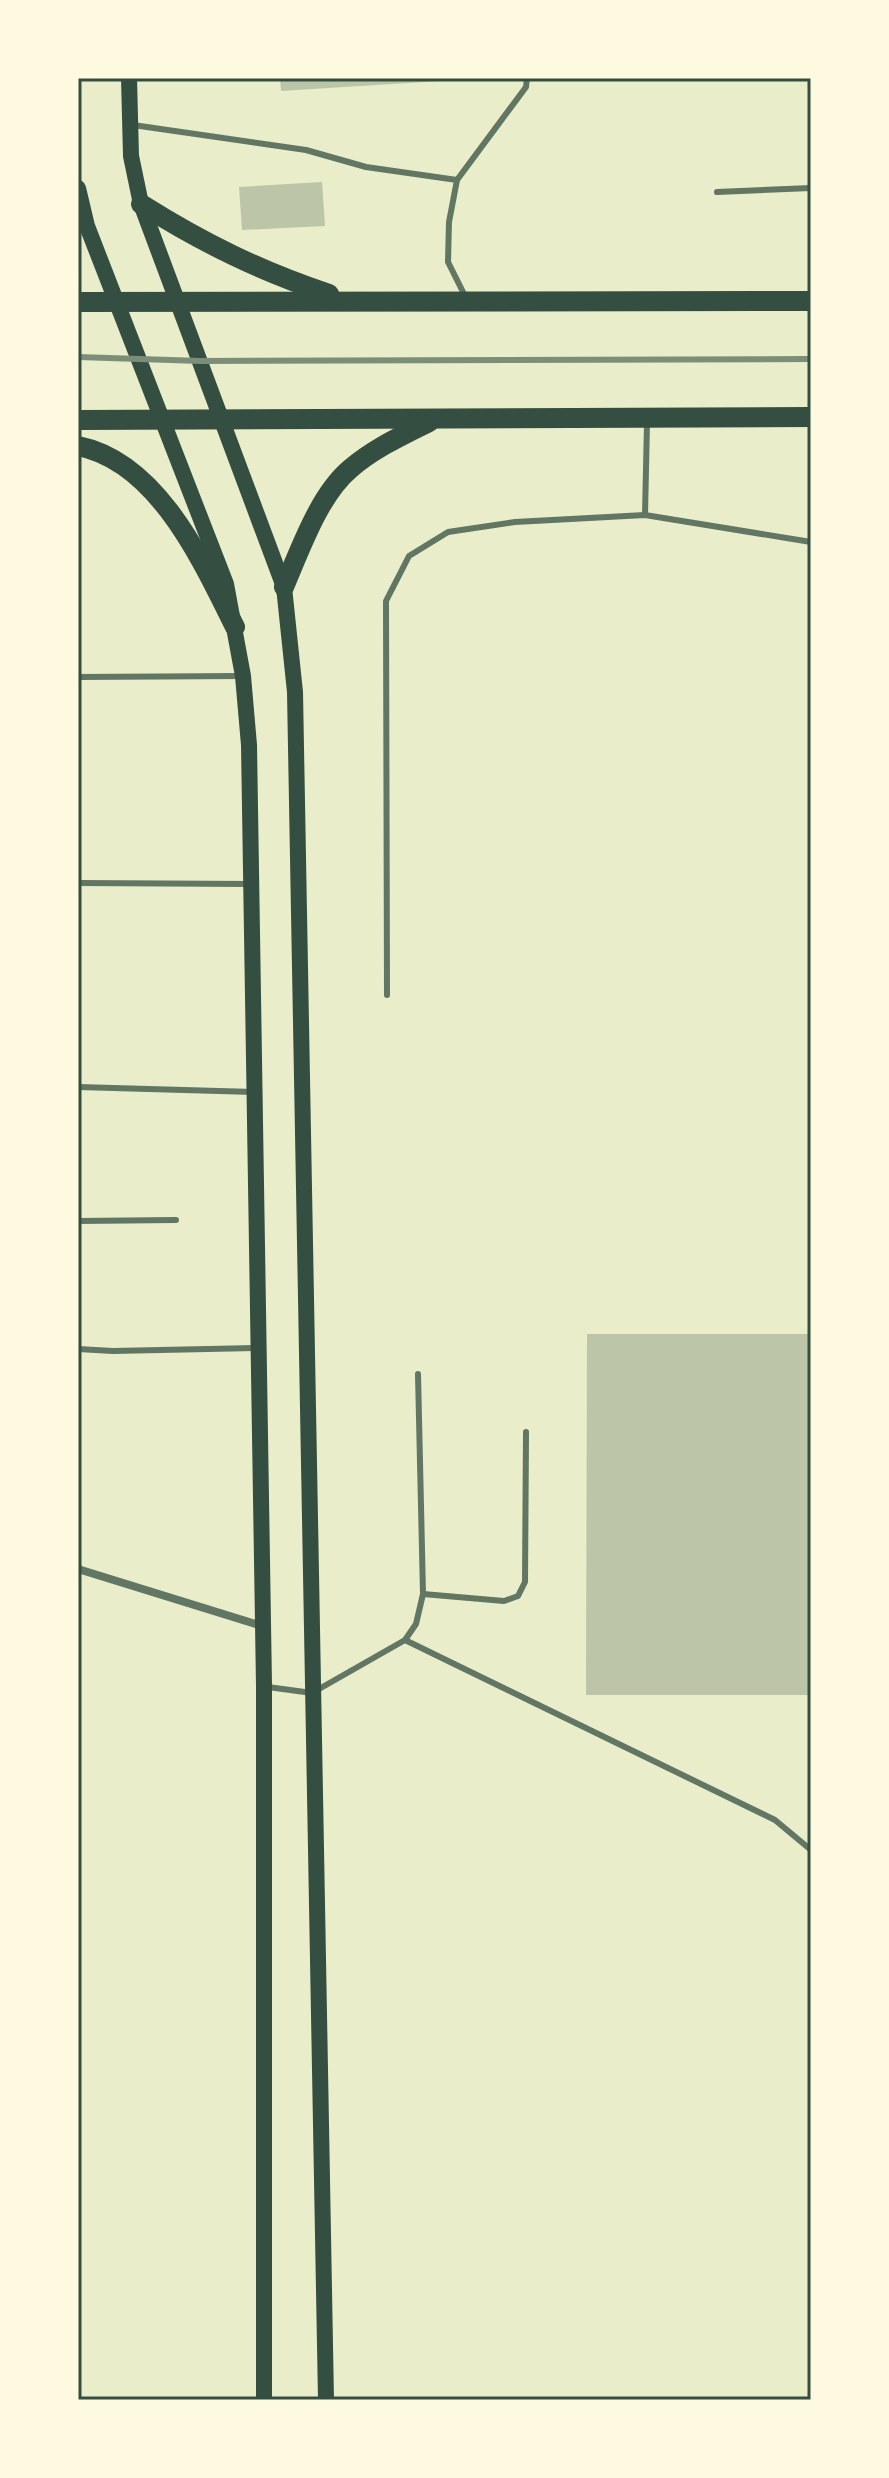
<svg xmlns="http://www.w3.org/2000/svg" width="889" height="2478" viewBox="0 0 889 2478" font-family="'Work Sans',sans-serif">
<rect width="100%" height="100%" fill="#e9edc9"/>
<g fill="#bcc5a7">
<path d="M280 78H456V80L281 91Z"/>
<path d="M322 182 325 226 242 230 239 187Z"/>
<path d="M587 1334H811V1695H586Z"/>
</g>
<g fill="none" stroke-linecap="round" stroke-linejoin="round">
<g stroke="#617663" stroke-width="6">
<path d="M133 125 306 150 366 167 457 180 449 222 448 262 465 296"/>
<path d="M457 180 526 87 527 78"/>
<path d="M717 192 811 188"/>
<path d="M645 515 647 423"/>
<path d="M78 677 242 676"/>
<path d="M78 883 250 884"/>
<path d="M387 995 386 601 409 556 448 532 515 522 645 515 811 542"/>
<path d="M78 1087 254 1092"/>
<path d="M78 1221 176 1220"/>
<path d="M78 1349 113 1351 255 1348"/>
<path d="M423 1594 504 1601 518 1596 525 1582 526 1432"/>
<path d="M405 1640 775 1820 811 1850"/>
<path d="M268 1687 312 1693 405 1640 416 1624 423 1594 418 1374"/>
</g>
<path stroke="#617663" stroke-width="8" d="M78 1569 262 1626"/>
<g stroke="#344e41" stroke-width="16">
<path d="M129 78 131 156 141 204 284 587 295 692 326 2400"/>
<path d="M78 188 87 226 226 584 243 676 249 745 264 1686V2400"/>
</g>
<g stroke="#344e41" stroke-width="20">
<path d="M141 204C203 243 260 271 329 294"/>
<path d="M78 302 811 301"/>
<path d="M78 420 811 417"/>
<path d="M78 446C158 462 202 561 235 627"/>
<path d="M284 587C300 550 319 495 350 469 373 449 401 436 429 422"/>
</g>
<path stroke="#7c8e77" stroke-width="6" d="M78 357 201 361 811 359"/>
</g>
<rect width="889" height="2478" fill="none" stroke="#fefae0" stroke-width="160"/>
<rect x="80" y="80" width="729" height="2318" fill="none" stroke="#344e41" stroke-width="3"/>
</svg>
